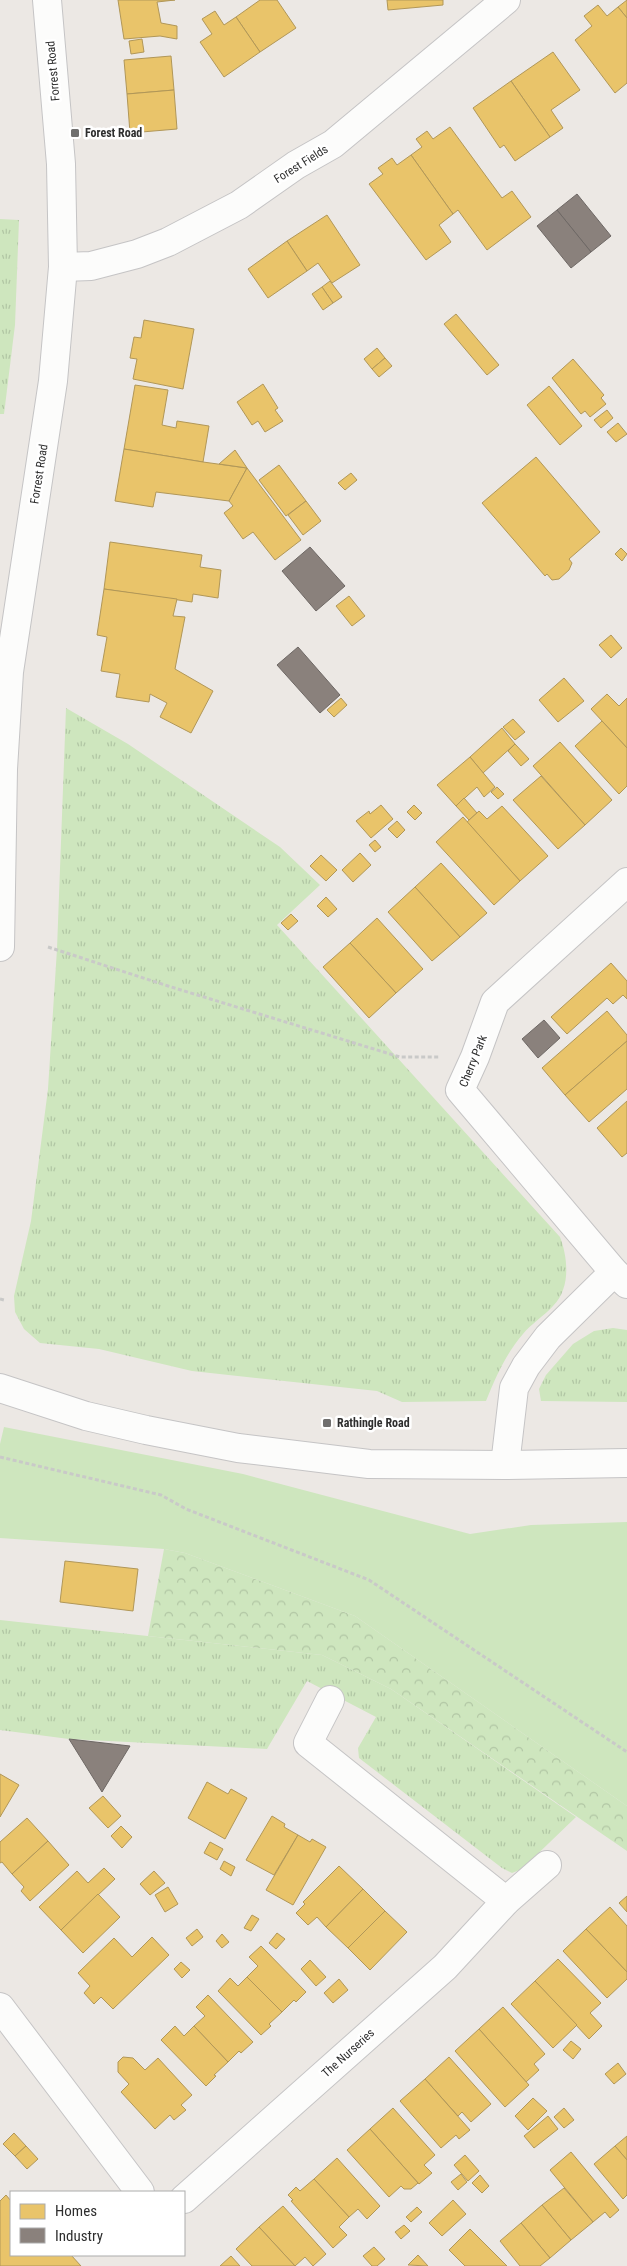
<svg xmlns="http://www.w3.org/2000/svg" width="627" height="2266" viewBox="0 0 627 2266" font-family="'Roboto Condensed',sans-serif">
<defs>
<pattern id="grass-tufts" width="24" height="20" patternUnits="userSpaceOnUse" patternTransform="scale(1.25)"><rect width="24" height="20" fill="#cee6be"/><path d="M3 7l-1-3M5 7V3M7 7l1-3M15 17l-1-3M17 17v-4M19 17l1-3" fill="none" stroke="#b1c6a4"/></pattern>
<pattern id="forest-crowns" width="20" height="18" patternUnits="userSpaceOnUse" patternTransform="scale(1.25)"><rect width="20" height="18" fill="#cee6be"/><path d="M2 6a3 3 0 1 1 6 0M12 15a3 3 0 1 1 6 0" fill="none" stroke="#b1c6a4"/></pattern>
</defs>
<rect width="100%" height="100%" fill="#ece8e4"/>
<g fill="url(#grass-tufts)">
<path d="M0 219 19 220 15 325 4 414H0Z"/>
<path d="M66 708 128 744 280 847 320 885 277 925 560 1237C568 1258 571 1288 553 1306 544 1316 531 1324 523 1334 505 1355 496 1377 486 1401L402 1402 377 1391 192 1371 99 1349 40 1343 24 1329 15 1312 14 1296 31 1221 48 1089 57 949Z"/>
<path d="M613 1328 627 1330V1402L541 1401 539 1389 546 1375 573 1344 594 1331Z"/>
<path d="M0 1620 322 1655 391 1689 576 1817 522 1869 512 1873 502 1868 359 1758 358 1748 376 1717 307 1681 267 1749 69 1739 0 1730Z"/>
</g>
<path fill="url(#forest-crowns)" d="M164 1549 185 1553 355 1616 627 1806V1851L391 1689 322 1655 148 1636Z"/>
<path fill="#cee6be" d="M4 1427 243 1474 470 1534 531 1525 627 1522V1806L355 1616 185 1553 164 1549 0 1538V1444Z"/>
<g fill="#e9c46a" stroke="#b19758">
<path d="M118 0H175L157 2 161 23 177 26V39L160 36 124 39Z"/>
<path d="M260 0H277L296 28 260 52 236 17Z"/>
<path d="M387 0H443V5L388 10Z"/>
<path d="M627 0V18L618 7Z"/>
<path d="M598 5 607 16 618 7 627 18V83L615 93 575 40 592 26 584 16Z"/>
<path d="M215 11 224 25 236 17 260 52 224 77 200 42 212 34 202 19Z"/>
<path d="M142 39 144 52 131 54 129 41Z"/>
<path d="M553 52 580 90 551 110 563 128 550 137 511 81Z"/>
<path d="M171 56 174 90 127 94 124 60Z"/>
<path d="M511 81 550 137 515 161 504 145 500 148 473 108Z"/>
<path d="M174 90 177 129 130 133 127 94Z"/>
<path d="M450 127 502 198 512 191 531 217 487 250 458 210 453 214 411 155 422 147 416 139 427 131 433 139Z"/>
<path d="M411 155 453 214 439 225 451 242 426 260 369 184 383 174 378 168 392 158 397 165Z"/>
<path d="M327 215 360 265 332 283 318 263 307 271 287 241Z"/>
<path d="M287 241 307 271 268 298 248 269Z"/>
<path d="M330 281 342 297 333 303 322 287Z"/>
<path d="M322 287 333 303 323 310 312 294Z"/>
<path d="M456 314 499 365 487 375 444 324Z"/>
<path d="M144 320 194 329 183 389 133 379 137 359 130 358 134 337 141 338Z"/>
<path d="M377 348 385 358 372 369 364 359Z"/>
<path d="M385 358 392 366 379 377 372 369Z"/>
<path d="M573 359 604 395 601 398 606 404 590 417 585 411 581 414 552 378Z"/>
<path d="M263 384 278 408 275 410 283 421 265 432 258 421 252 425 237 402Z"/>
<path d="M135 385 168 390 162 425 176 428 177 421 209 426 203 462 124 449Z"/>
<path d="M549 386 582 426 560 445 527 405Z"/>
<path d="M607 410 613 418 601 428 594 420Z"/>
<path d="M618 423 627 434 616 442 607 432Z"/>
<path d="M124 449 203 462 247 468 229 501 156 492 153 507 115 501Z"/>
<path d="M235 450 247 468 219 464Z"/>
<path d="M536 457 600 532 569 559 572 563 569 570 559 579 552 580 547 574 545 576 482 503Z"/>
<path d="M279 465 306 501 286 516 259 480Z"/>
<path d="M247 468 301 540 275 560 253 532 243 539 224 513 233 506 229 501Z"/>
<path d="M351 473 357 480 345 490 338 483Z"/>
<path d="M306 501 321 521 303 535 288 515Z"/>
<path d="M110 542 202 555 200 567 221 570 218 598 193 594 192 602 104 589Z"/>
<path d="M621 548 627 554 622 561 615 554Z"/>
<path d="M104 589 177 599 173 616 185 617 175 669 213 691 191 733 160 717 167 703 150 694 149 702 116 697 120 674 101 671 107 637 97 635Z"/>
<path d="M349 596 365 616 352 626 336 606Z"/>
<path d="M611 635 622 648 611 658 599 645Z"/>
<path d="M564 678 584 701 558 722 539 700Z"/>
<path d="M607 694 619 706 627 698V748L591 709Z"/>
<path d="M341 698 347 705 334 717 327 710Z"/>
<path d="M513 719 525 732 515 740 503 727Z"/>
<path d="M602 721 627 748V786L619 794 575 746Z"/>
<path d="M502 728 515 744 483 773 470 757Z"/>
<path d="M560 742 612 800 585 825 533 766Z"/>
<path d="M515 744 529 759 521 766 508 751Z"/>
<path d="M470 757 495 787 484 797 477 787 456 806 437 785Z"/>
<path d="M541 776 585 825 558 849 513 800Z"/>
<path d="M497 787 504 794 498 799 491 792Z"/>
<path d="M464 798 477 813 469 820 456 806Z"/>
<path d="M381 805 393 819 371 838 356 821 369 811 370 814Z"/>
<path d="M414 805 422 813 415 820 407 812Z"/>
<path d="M502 806 548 856 520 881 467 822 479 811 487 819Z"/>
<path d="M463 817 520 881 494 905 436 842Z"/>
<path d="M397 821 405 830 397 838 388 829Z"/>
<path d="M375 840 381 847 375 852 369 845Z"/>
<path d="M360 853 371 865 353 882 342 870Z"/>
<path d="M321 855 337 870 326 881 310 866Z"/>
<path d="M441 863 487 913 460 937 415 887Z"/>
<path d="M415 887 460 937 432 961 388 912Z"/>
<path d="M326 897 337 909 328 917 317 906Z"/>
<path d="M291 914 298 921 288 930 281 923Z"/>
<path d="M377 918 423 969 396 993 350 943Z"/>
<path d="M350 943 396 993 369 1018 323 967Z"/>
<path d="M611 963 627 981V999L623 995 613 1004 607 998 567 1034 551 1017Z"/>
<path d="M607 1011 627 1035V1041L565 1095 542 1068Z"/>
<path d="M627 1041V1089L589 1122 565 1095Z"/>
<path d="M627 1101V1153L622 1157 597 1128Z"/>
<path d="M65 1561 138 1569 133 1611 60 1602Z"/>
<path d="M0 1774 19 1785 0 1817Z"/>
<path d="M207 1782 228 1794 231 1789 247 1798 225 1839 188 1818Z"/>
<path d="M103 1796 121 1816 108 1828 89 1808Z"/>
<path d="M272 1816 285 1824 284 1827 298 1835 274 1875 246 1860Z"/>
<path d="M27 1818 48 1841 12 1874 2 1862 0 1863V1842Z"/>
<path d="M121 1826 132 1837 122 1848 111 1836Z"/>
<path d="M298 1835 310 1842 312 1839 326 1847 293 1905 266 1890Z"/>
<path d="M48 1841 69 1865 30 1901 21 1891 24 1887 12 1874Z"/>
<path d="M210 1842 223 1849 217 1860 204 1853Z"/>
<path d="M224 1861 235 1867 231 1876 220 1869Z"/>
<path d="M339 1866 363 1889 326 1927 317 1917 308 1925 296 1913 305 1904 303 1902Z"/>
<path d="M104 1868 115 1879 61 1930 39 1907 77 1871 88 1883Z"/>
<path d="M154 1871 165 1883 150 1895 140 1884Z"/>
<path d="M168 1887 178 1904 165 1912 155 1895Z"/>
<path d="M363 1889 385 1911 348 1948 326 1927Z"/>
<path d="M98 1894 120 1917 83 1953 61 1930Z"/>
<path d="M627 1896V1912L619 1903Z"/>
<path d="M610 1907 627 1926V1972L586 1929Z"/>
<path d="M385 1911 407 1932 370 1970 348 1948Z"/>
<path d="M252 1915 259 1919 251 1931 244 1928Z"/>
<path d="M197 1929 203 1937 192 1946 186 1938Z"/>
<path d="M586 1929 627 1972V1979L607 1998 563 1951Z"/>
<path d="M277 1933 285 1939 276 1949 269 1943Z"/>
<path d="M222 1934 229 1942 222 1948 216 1941Z"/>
<path d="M152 1937 169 1955 113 2009 101 1997 94 2004 84 1993 90 1986 78 1973 114 1938 132 1957Z"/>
<path d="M261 1946 306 1992 296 2002 294 2000 282 2012 247 1977 258 1966 249 1957Z"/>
<path d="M558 1959 601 2003 590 2013 602 2026 589 2039 535 1981Z"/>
<path d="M310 1960 326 1977 316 1986 301 1969Z"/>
<path d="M181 1962 190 1970 182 1978 174 1969Z"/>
<path d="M247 1977 282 2012 269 2024 271 2026 261 2035 218 1991 230 1978 238 1986Z"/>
<path d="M339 1979 348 1990 333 2003 324 1993Z"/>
<path d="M535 1981 577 2025 553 2048 511 2004Z"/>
<path d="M208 1995 253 2042 241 2053 239 2051 228 2062 194 2026 205 2016 196 2007Z"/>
<path d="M503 2007 545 2054 534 2064 539 2070 526 2082 479 2029Z"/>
<path d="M175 2026 184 2036 194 2026 228 2062 214 2075 216 2076 206 2086 161 2040Z"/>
<path d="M479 2029 529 2085 505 2107 455 2051Z"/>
<path d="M571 2041 581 2049 573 2059 563 2050Z"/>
<path d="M123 2057 133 2058 145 2070 158 2058 192 2095 181 2105 186 2110 174 2120 170 2115 155 2129 121 2092 129 2084 118 2072V2062Z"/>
<path d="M449 2057 491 2104 471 2122 462 2112 458 2116 425 2079Z"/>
<path d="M618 2063 626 2074 614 2084 605 2074Z"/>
<path d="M425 2079 470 2130 459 2139 456 2135 441 2148 400 2101Z"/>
<path d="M533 2098 547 2111 528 2130 515 2116Z"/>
<path d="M393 2108 435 2155 424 2165 432 2173 419 2184 370 2129Z"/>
<path d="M564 2108 574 2120 564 2128 554 2117Z"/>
<path d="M548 2116 558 2129 534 2148 524 2136Z"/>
<path d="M370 2129 418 2183 411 2189H404L401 2186 389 2197 347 2150Z"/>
<path d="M14 2133 26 2146 15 2156 3 2144Z"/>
<path d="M627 2136V2160L615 2146Z"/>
<path d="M26 2146 38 2159 27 2169 15 2156Z"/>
<path d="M615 2146 627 2160V2195L623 2199 594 2164Z"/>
<path d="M571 2152 619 2210 610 2218 605 2212 593 2222 550 2170Z"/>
<path d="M465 2155 479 2171 468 2181 454 2165Z"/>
<path d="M337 2158 380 2206 367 2219 358 2209 349 2217 314 2179Z"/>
<path d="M461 2174 467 2182 458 2190 451 2182Z"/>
<path d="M480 2175 489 2186 482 2193 472 2183Z"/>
<path d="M314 2179 349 2217 339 2227 347 2235 333 2248 291 2201 293 2200 288 2195 296 2187 300 2191Z"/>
<path d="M564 2188 593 2222 571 2240 542 2205Z"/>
<path d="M6 2195 11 2201V2255H71L81 2266H0V2201Z"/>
<path d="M453 2200 466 2214 442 2236 429 2223Z"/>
<path d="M542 2205 571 2240 550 2258 521 2223Z"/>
<path d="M283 2206 326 2254 313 2266 305 2257 295 2266 259 2227Z"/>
<path d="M417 2207 422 2212 411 2222 406 2217Z"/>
<path d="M521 2223 550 2258 540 2266H520L500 2241Z"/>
<path d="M404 2225 410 2231 401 2239 395 2232Z"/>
<path d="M259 2227 295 2266H252L236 2249Z"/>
<path d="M470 2229 507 2266H465L449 2250Z"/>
<path d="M374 2247 385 2259 377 2266H372L363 2256Z"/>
<path d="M418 2255 428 2266 408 2265Z"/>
<path d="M231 2256 240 2266H220Z"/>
</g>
<g fill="#8a817c" stroke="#6e6865">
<path d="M577 194 611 236 591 252 557 210Z"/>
<path d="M557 210 591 252 571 268 537 226Z"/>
<path d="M310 547 345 586 316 611 282 571Z"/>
<path d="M298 647 340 695 320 713 277 665Z"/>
<path d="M544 1020 560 1038 538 1058 522 1039Z"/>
<path d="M69 1739 130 1746 102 1792Z"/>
</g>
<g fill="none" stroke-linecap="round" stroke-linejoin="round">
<defs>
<g id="minor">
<path d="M63 267 91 266 137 254 168 242 239 205 296 165 333 144 506 0"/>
<path d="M627 882 495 1002 475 1057 460 1090 614 1272 627 1284"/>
<path d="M0 947 3 769 9 672 53 381 63 267 61 164 47 0"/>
<path d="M0 1388 86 1416 146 1430 238 1448 369 1464 505 1465 627 1463"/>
<path d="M505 1465 514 1388 526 1366 548 1337 614 1272"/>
<path d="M330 1700 308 1743 506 1901"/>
<path d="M0 2007 140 2192"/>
<path d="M184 2199 445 1967 506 1901 547 1865"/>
</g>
</defs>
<use href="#minor" stroke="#c5c4c5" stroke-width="30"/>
<g stroke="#c9c9c8" stroke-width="3" stroke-dasharray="4 2.5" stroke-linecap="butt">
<path d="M48 947 168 986 400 1057H440"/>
<path d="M0 1299 4 1300"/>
<path d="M0 1457 161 1495 186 1509 369 1580 627 1752"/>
</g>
<use href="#minor" stroke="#fcfcfb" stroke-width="28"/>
</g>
<g fill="#706f6e" stroke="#fff" stroke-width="2">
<rect x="70" y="128" width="10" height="10" rx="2.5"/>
<rect x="322" y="1418" width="10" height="10" rx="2.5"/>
</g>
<g text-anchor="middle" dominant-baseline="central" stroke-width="5" stroke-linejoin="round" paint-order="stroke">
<g font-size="12" fill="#2e2e2e" stroke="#fff">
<text transform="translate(53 71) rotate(-95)">Forrest Road</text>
<text transform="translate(301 164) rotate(-32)">Forest Fields</text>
<text transform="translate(39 474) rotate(-81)">Forrest Road</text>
<text transform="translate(473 1061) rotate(-68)">Cherry Park</text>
<text transform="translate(348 2053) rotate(-42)">The Nurseries</text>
</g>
<g font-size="12" font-weight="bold" fill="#2e2e2e" stroke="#fff" text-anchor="start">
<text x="85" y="133">Forest Road</text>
<text x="337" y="1423">Rathingle Road</text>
</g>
</g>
<rect x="10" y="2191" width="175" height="65" fill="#ffffff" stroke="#ababab"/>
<rect x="20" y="2204" width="25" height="15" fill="#e9c46a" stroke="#ababab"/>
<text x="55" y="2216" font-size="15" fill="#2e2e2e">Homes</text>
<rect x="20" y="2228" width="25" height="15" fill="#8a817c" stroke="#ababab"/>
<text x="55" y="2241" font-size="15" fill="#2e2e2e">Industry</text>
</svg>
